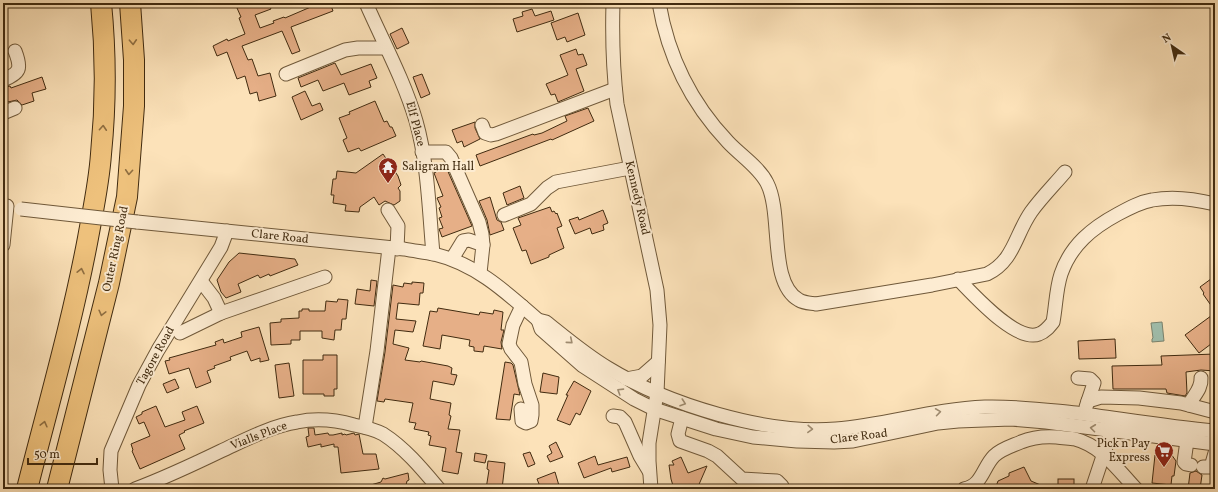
<svg xmlns="http://www.w3.org/2000/svg" width="1218" height="492" viewBox="0 0 1218 492" font-family="Vollkorn,serif">
<rect width="100%" height="100%" fill="#fce2b9"/>
<filter id="stains"><feTurbulence type="fractalNoise" baseFrequency=".005" numOctaves="4"/><feColorMatrix values="0 0 0 0 .2 0 0 0 0 .09 0 0 0 0 .02 0 0 0 .5 -.17"/></filter>
<radialGradient id="worn" r=".72"><stop offset=".6" stop-color="#630" stop-opacity="0"/><stop offset="1" stop-color="#630" stop-opacity=".3"/></radialGradient>
<path fill="#a0beac" stroke="#7a836e" d="M1162 322 1164 341 1152 342V339L1153 338 1151 323Z"/>
<g fill="#e6af87" stroke="#412b10">
<path d="M249 3H268L271 9 255 15 260 28 274 23 273 21 284 17 285 18 320 3H330L333 11 291 27 300 51 292 54 282 31 242 46 248 60 252 59 258 76 270 73 276 96 259 101 257 92 250 94 245 76 237 79 227 52 217 56 213 46 227 39 228 41 245 34 239 18 241 17 237 8Z"/>
<path d="M532 9 535 16 551 11 554 20 517 32 513 19 523 16 522 12Z"/>
<path d="M578 13 585 35 567 42 565 37 557 40 551 23Z"/>
<path d="M402 28 409 43 397 49 390 34Z"/>
<path d="M576 49 578 55 583 54 587 65 576 69 584 91 558 102 555 94 551 95 546 84 568 75 560 55Z"/>
<path d="M335 63 341 75 371 64 377 78 369 81 371 87 349 95 344 83 323 91 318 80 301 87 298 78Z"/>
<path d="M422 74 430 94 421 98 413 77Z"/>
<path d="M42 77 46 89 32 93 34 101 22 105 17 100 8 102 3 88 10 86 11 88Z"/>
<path d="M305 91 312 106 320 103 323 110 301 120 292 97Z"/>
<path d="M375 101 384 122 387 121 390 127H392L396 136 361 151 359 148 348 152 343 140 347 138 339 118 350 114 349 112Z"/>
<path d="M588 108 594 121 552 140 551 139 480 166 476 155 533 134 534 135 542 133 567 121 565 116Z"/>
<path d="M475 122V128L480 139 464 147 462 141 457 143 452 130Z"/>
<path d="M383 154 398 176 401 185 398 188 400 191V201L394 205 385 201 379 205 374 197 360 207 359 212 345 211 346 205 333 203 334 195H331L333 179H336L337 171 356 173Z"/>
<path d="M446 167 472 226 442 237 439 229 443 228 439 218 442 217 439 208 441 207 437 198 443 196 434 173Z"/>
<path d="M520 186 524 198 507 205 503 193Z"/>
<path d="M490 197 497 220 501 222 504 230 490 235 487 220 479 201Z"/>
<path d="M550 207 552 212 554 211 556 214 557 213 562 226 557 228 564 248 549 255V257L531 264 526 250 522 251 513 228 521 225 518 218Z"/>
<path d="M603 210 608 223 603 225 604 230 592 234 590 228 575 234 569 220 578 217 579 220Z"/>
<path d="M239 253 295 259 298 265 270 276 269 274 260 278 258 275 238 284 241 292 226 298 221 292 217 280 229 262Z"/>
<path d="M1215 276V311L1203 294 1204 293 1200 287Z"/>
<path d="M371 280 377 281 374 306 355 304 357 289 370 291Z"/>
<path d="M412 282 424 283 423 293H420L419 305 398 303 396 319 416 321 413 332 395 330 393 344 409 348 405 360 420 362 421 361 448 366 452 368 451 374 457 375 454 385 433 381 430 399 451 403 449 415 451 416 448 429 460 430 456 452 462 453 458 474 442 471 446 448 429 445 431 436 428 435 429 432 414 429 416 423 409 422 413 403 385 399 384 402 377 401 385 352 393 285 403 287 404 283 412 284Z"/>
<path d="M338 299 348 300 346 319H342L341 330H335L334 340 322 338V331H300V340H291V344L271 345 270 323 281 322V319L299 318V311H302V309H309V311H325L326 301 337 302Z"/>
<path d="M438 308 479 315 480 312 493 314 494 310 503 312 501 330H504L501 342 502 349 484 346 483 352 474 351V347L469 346 470 340 442 335 440 349 423 346 430 311 437 312Z"/>
<path d="M1215 313V341L1199 353 1185 335Z"/>
<path d="M259 327 269 360 260 362V358L251 361 247 351 230 357 231 360 214 366 215 368 207 371 211 382 196 388 189 368 169 374 165 361 170 360 169 358 216 345 215 342 223 339 224 343 242 337 241 332Z"/>
<path d="M1115 339 1116 358 1079 359 1078 341Z"/>
<path d="M1215 354V371L1201 370 1186 372 1187 393 1185 396 1167 393 1166 389H1113L1112 366 1162 365 1161 356Z"/>
<path d="M323 355H337V389H334V396H324V394H303V360H323Z"/>
<path d="M505 362 511 363 513 365 520 395 514 394 510 420 496 419Z"/>
<path d="M289 363 294 396 279 398 275 365Z"/>
<path d="M543 373 559 377 557 394 540 392Z"/>
<path d="M175 379 179 388 167 393 163 384Z"/>
<path d="M574 381 591 391 580 415 576 413 570 425 557 420 568 395H566Z"/>
<path d="M156 406 165 427 185 420 182 412 197 406 204 423 184 431 185 432 179 435 185 449 140 469 132 451 133 450 131 444 150 436 144 422 139 424 136 417 142 414V412Z"/>
<path d="M308 428H314L315 435 328 433 329 435H333L342 433V435L345 434 346 435 354 433 355 435 359 434 363 454H376L379 469 341 473 338 447H334V444L321 447V444L308 447 306 437 309 436Z"/>
<path d="M556 442 563 457 550 462 547 456 552 453 549 446Z"/>
<path d="M530 452 535 464 528 467 523 454Z"/>
<path d="M475 453 487 455 485 463 474 461Z"/>
<path d="M1166 454H1171L1176 461 1174 476H1172L1171 485 1152 483 1155 455 1166 457Z"/>
<path d="M595 456 598 465 627 457 630 467 612 472 611 468 584 478 578 463Z"/>
<path d="M681 457 688 473 707 466 697 489H674L671 479 669 465H674L672 461Z"/>
<path d="M488 461 505 463 502 489H486L489 470 487 469Z"/>
<path d="M1024 467 1031 481 1050 489H995L998 481 1009 476V473Z"/>
<path d="M1196 471 1202 475 1200 489H1188L1190 473Z"/>
<path d="M555 472 560 489H541L537 479Z"/>
<path d="M408 473 409 480 407 481 405 489H364V487L381 482 383 478 385 479Z"/>
<rect x="1058" y="479" width="16" height="10"/>
</g>
<g fill="none" stroke-linecap="round" stroke-linejoin="round">
<defs>
<g id="minor">
<path d="M366 3C383 42 404 80 416 121 428 163 429 210 433 254"/>
<path d="M613 3C612 37 613 70 617 104L657 290 660 325 657 393 649 443V461L651 489"/>
<path d="M659 3C668 56 691 103 728 142 740 155 759 167 767 183 783 214 768 283 799 300 804 303 810 303 816 304L932 285 987 274C1014 261 1015 235 1031 212 1041 198 1054 185 1065 172"/>
<path d="M286 74 345 50 358 48H386"/>
<path d="M3 80C20 73 22 69 15 51"/>
<path d="M3 113 15 108"/>
<path d="M482 125 485 133 491 135 496 134 615 89"/>
<path d="M422 152H446L451 158 479 222 482 234 483 245"/>
<path d="M388 210 398 226 397 249"/>
<path d="M504 215 531 204 547 188 556 182 630 168"/>
<path d="M137 222 404 249C414 251 424 252 434 254 476 264 506 292 538 320L546 322C566 338 586 355 608 368 667 404 766 435 836 429 886 425 934 409 985 407 1015 406 1045 410 1076 413 1122 419 1168 427 1215 431"/>
<path d="M3 245 7 206"/>
<path d="M452 259 463 241 469 240 483 245 480 273"/>
<path d="M958 279C973 294 1016 343 1039 334 1045 332 1049 327 1053 322 1056 306 1056 289 1061 274 1071 245 1092 228 1118 214 1129 208 1140 202 1152 200 1173 196 1195 199 1215 204"/>
<path d="M201 281 214 298 221 313"/>
<path d="M538 320 541 329 583 366 634 399 654 409 716 429 753 437 797 441 834 442 853 441 938 423 958 421 1011 419 1046 422 1215 444"/>
<path d="M180 333 221 313 325 277"/>
<path d="M1078 378 1090 379 1094 383 1086 407"/>
<path d="M626 379 642 376 658 362"/>
<path d="M1088 401 1101 397 1139 398 1181 403 1215 412"/>
<path d="M1189 405C1193 396 1202 389 1201 378"/>
<path d="M521 409 522 421 526 423 531 421 532 415V405L525 384 521 362 511 349 509 344 513 325 522 306"/>
<path d="M613 416 620 417 625 422 640 456 649 471"/>
<path d="M682 418 678 434 680 441 708 451 717 456 742 479 777 481 782 486"/>
<path d="M365 427 377 351 389 248"/>
<path d="M1187 441 1184 462 1186 464 1191 465"/>
<path d="M1203 467H1211L1215 453"/>
<path d="M112 489 110 470 111 451 139 385 158 350 221 247 227 231"/>
<path d="M135 489C164 478 192 465 221 451 245 440 271 426 297 422 316 418 336 420 354 425 364 427 374 429 383 434 405 448 423 470 439 489"/>
<path d="M964 489C982 486 983 467 994 456 1001 449 1012 446 1021 442 1033 437 1044 436 1057 437 1063 438 1070 438 1075 439 1102 446 1118 470 1136 489"/>
<path d="M1092 489 1109 438 1112 422"/>
</g>
<g id="highway">
<path d="M27 489C48 406 72 323 88 238 93 210 99 183 101 154 106 104 106 53 101 3"/>
<path d="M57 489 109 283 127 197 134 106V60L130 3"/>
</g>
</defs>
<use href="#minor" stroke="#70593a" stroke-width="15"/>
<use href="#highway" stroke="#412b10" stroke-width="22"/>
<use href="#minor" stroke="#fdecd2" stroke-width="13"/>
<use href="#highway" stroke="#eec17c" stroke-width="20"/>
<defs>
<path id="minor-bridge" d="M21 209 137 222"/>
</defs>
<use href="#minor-bridge" stroke="#70593a" stroke-width="15" stroke-linecap="butt"/>
<use href="#minor-bridge" stroke="#fdecd2" stroke-width="13"/>
</g>
<defs><path id="oneway-chevron" d="M-2-3.5L2.5 0L-2 3.5" fill="none" stroke-width="1.6" stroke-linecap="round" stroke-linejoin="round"/></defs>
<g stroke="#8f6e41">
<use href="#oneway-chevron" transform="translate(133 42) rotate(87)"/>
<use href="#oneway-chevron" transform="translate(103 128) rotate(-86)"/>
<use href="#oneway-chevron" transform="translate(129 172) rotate(94)"/>
<use href="#oneway-chevron" transform="translate(81 271) rotate(-78)"/>
<use href="#oneway-chevron" transform="translate(102 313) rotate(104)"/>
<use href="#oneway-chevron" transform="translate(44 424) rotate(-76)"/>
</g>
<g stroke="#9f8c71">
<use href="#oneway-chevron" transform="translate(570 341) rotate(40)"/>
<use href="#oneway-chevron" transform="translate(620 391) rotate(-148)"/>
<use href="#oneway-chevron" transform="translate(683 403) rotate(19)"/>
<use href="#oneway-chevron" transform="translate(938 412) rotate(-8)"/>
<use href="#oneway-chevron" transform="translate(1093 428) rotate(-173)"/>
<use href="#oneway-chevron" transform="translate(810 429) rotate(2)"/>
</g>
<defs>
<symbol id="temple-pin" viewBox="-11 -11 22 30"><path d="M0 17L-7.5 6A9.5 9.5 0 1 1 7.5 6Z" fill="#8f2418" stroke="#fdecd2"/><path d="M0-6L5-2H3V0L6.5 2.5H4V6H1.5V3h-3V6H-4V2.5H-6.5L-3 0V-2H-5Z" fill="#fff"/></symbol>
<symbol id="supermarket-pin" viewBox="-11 -11 22 30"><path d="M0 17L-7.5 6A9.5 9.5 0 1 1 7.5 6Z" fill="#8f2418" stroke="#fdecd2"/><path d="M-6-5.5h2.5l.6 2H6L4.5 2H-2.5L-4.4-4H-6ZM-1.5 3.2a1.3 1.3 0 1 0 .1 0ZM3 3.2a1.3 1.3 0 1 0 .1 0Z" fill="#fff"/></symbol>
</defs>
<g fill-rule="evenodd">
<use href="#temple-pin" x="377" y="156" width="22" height="30"/>
<use href="#supermarket-pin" x="1153" y="440" width="22" height="30"/>
</g>
<g text-anchor="middle" dominant-baseline="central" stroke-width="4" stroke-linejoin="round" paint-order="stroke">
<g font-size="12" fill="#412b10" stroke="#fdecd2">
<text transform="translate(415 124) rotate(75)">Elf Place</text>
<text transform="translate(637 198) rotate(77)">Kennedy Road</text>
<text transform="translate(280 237) rotate(6)">Clare Road</text>
<text transform="translate(116 249) rotate(-78)">Outer Ring Road</text>
<text transform="translate(156 356) rotate(-61)">Tagore Road</text>
<text transform="translate(259 436) rotate(-21)">Vialls Place</text>
<text transform="translate(859 437) rotate(-7)">Clare Road</text>
</g>
<g font-size="12" fill="#412b10" stroke="#fdecd2" text-anchor="start">
<text x="402" y="167">Saligram Hall</text>
<text x="1150" y="444" text-anchor="end">Pick n Pay<tspan x="1150" dy="14">Express</tspan></text>
</g>
</g>
<rect width="1218" height="492" fill="none" stroke="#fce2b9" stroke-width="16"/>
<rect x="4" y="4" width="1210" height="484" fill="none" stroke="#412b10" stroke-width="2"/>
<rect x="8" y="8" width="1202" height="476" fill="none" stroke="#412b10"/>
<g transform="translate(1172 46) rotate(326)" stroke="#fdecd2" stroke-width="3" paint-order="stroke">
<path d="M0-3L7 15L0 10L-7 15Z" fill="#412b10"/>
<text y="-6" font-size="11" font-weight="bold" text-anchor="middle" fill="#412b10">N</text>
</g>
<path d="M28 458v6h69v-6" fill="none" stroke="#412b10" stroke-width="2"/>
<text x="34" y="458" font-size="12" fill="#412b10" stroke="#fdecd2" stroke-width="3" paint-order="stroke">50 m</text>
<rect width="100%" height="100%" filter="url(#stains)"/>
<rect width="100%" height="100%" fill="url(#worn)"/>
</svg>
